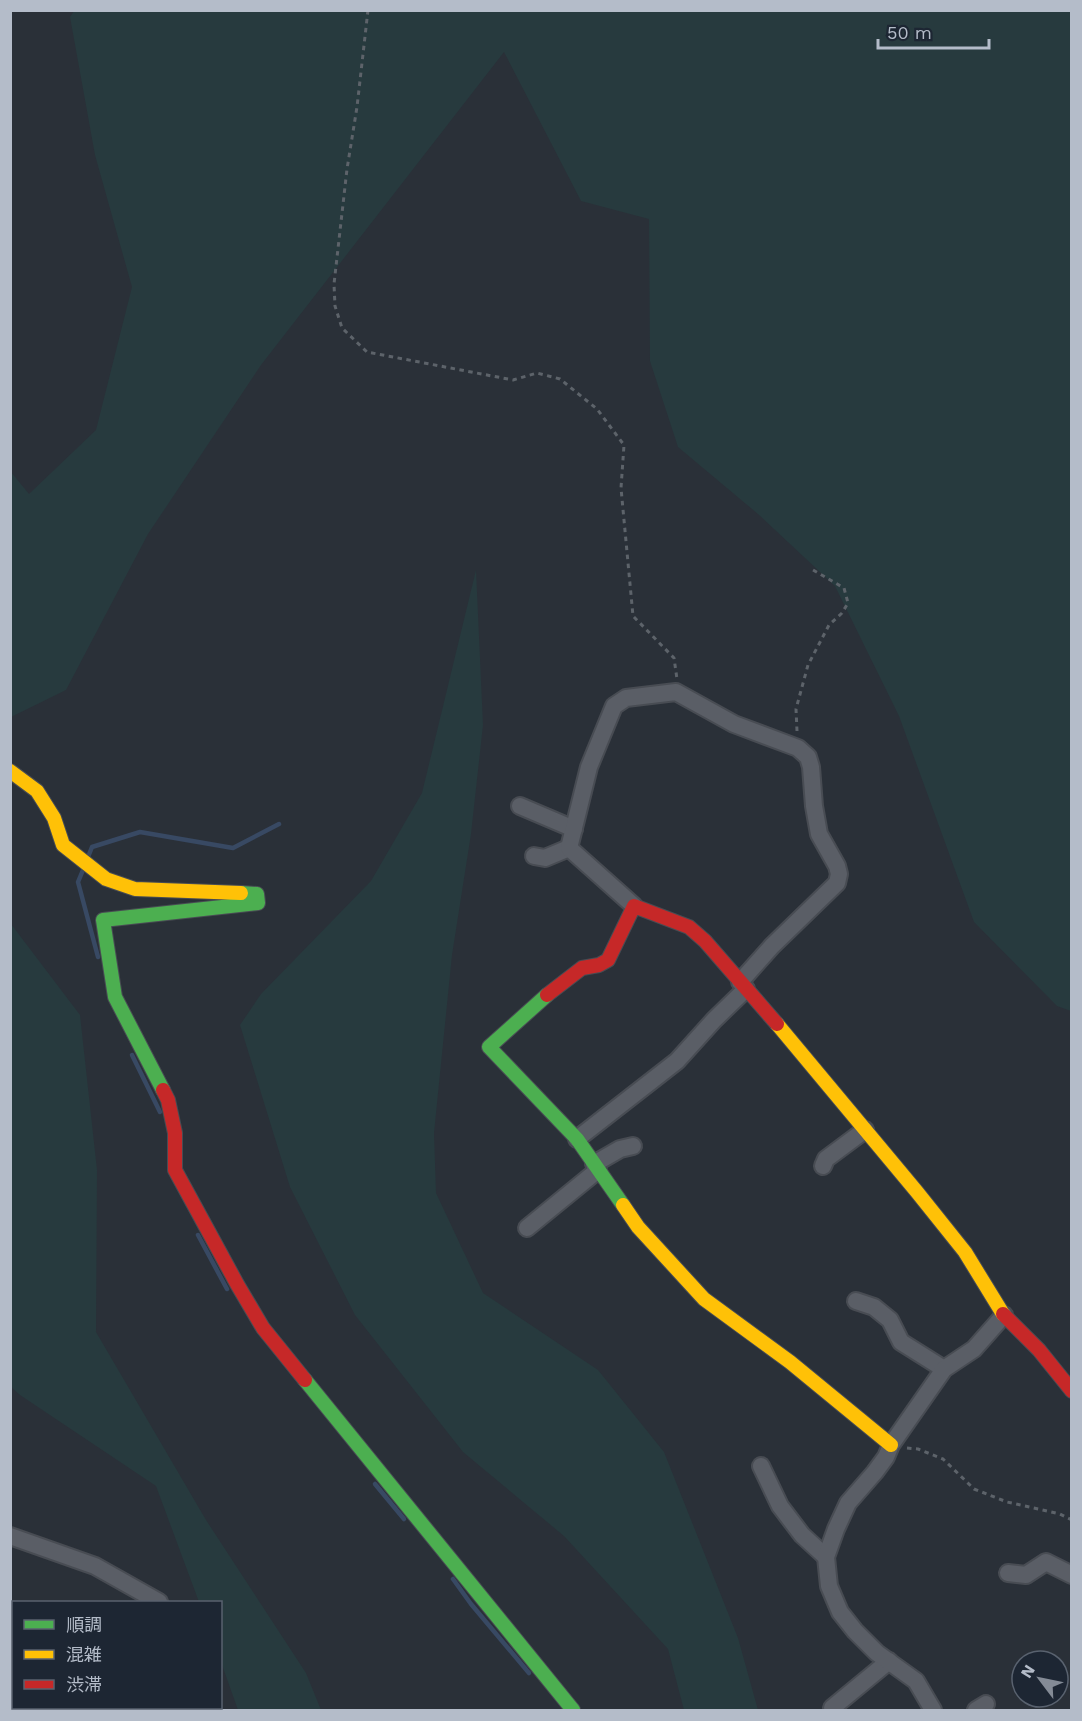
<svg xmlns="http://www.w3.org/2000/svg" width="1082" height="1721" viewBox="0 0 1082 1721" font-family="'Work Sans','Noto Sans JP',sans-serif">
<rect width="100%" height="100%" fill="#2a3038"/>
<g fill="#273a3e">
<path d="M74 11H1071V1011L1057 1006 974 922 899 716 835 586 758 514 678 447 650 361 649 219 581 201 504 52 261 365 148 534 66 690 11 717V472L29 494 96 430 132 287 95 155 70 17Z"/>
<path d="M476 570 483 725 471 834 452 955 434 1133 436 1193 483 1293 598 1370 664 1452 738 1638 758 1710H684L668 1649 564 1536 463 1452 355 1315 290 1187 240 1025 261 994 371 881 422 793Z"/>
<path d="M11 924 80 1015 97 1170 96 1332 206 1520 306 1673 321 1710H238L221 1662 220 1602H199L156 1486 20 1395 11 1387Z"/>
</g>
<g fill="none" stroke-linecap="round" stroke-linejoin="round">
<g stroke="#384963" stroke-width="4.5">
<path d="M88 857 92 847 140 832 233 848 279 824"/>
<path d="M83 870 78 882 98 957"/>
<path d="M132 1055 160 1112"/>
<path d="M198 1235 227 1289"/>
<path d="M375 1484 404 1519"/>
<path d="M453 1579 471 1604 529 1673"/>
</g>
<defs>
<g id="street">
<path d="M520 806 574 829"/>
<path d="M534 856 545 858 569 848"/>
<path d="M634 906 569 848 589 767 614 706 626 698 676 692 734 724 798 748 808 757 811 767 814 806 819 834 837 866 839 874 837 883 772 946 740 982"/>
<path d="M577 1139 677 1061 714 1020 746 989"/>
<path d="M594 1164 620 1149 633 1146"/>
<path d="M823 1166 826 1159 865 1130"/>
<path d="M527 1228 598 1170"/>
<path d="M856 1301 874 1307 890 1320 901 1342 944 1369"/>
<path d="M761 1466 780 1506 802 1535 826 1557"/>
<path d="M10 1536 95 1566 159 1602"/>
<path d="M1008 1573 1026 1575 1046 1562 1072 1575"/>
<path d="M10 1673 14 1676"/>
<path d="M43 1708 46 1710"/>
<path d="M159 1708 165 1710"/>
<path d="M832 1708 889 1661"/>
<path d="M92 1710 94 1708"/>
<path d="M183 1710 186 1708"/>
<path d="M933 1710 916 1681 877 1653 855 1631 840 1612 829 1586 826 1557 836 1529 848 1503 875 1472 886 1457 891 1445 944 1369 974 1349 1004 1315"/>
<path d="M976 1710 986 1704"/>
</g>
<g id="fast">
<path d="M547 995 489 1047 577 1139 623 1205"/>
<path d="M163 1090 115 997 103 920 258 903 257 894 241 893"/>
<path d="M305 1380 573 1710"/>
</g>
<g id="slow">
<path d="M10 771 37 791 54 818 63 845 106 879 135 889 241 893"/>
<path d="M777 1024 917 1192 965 1252 1003 1314"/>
<path d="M623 1205 638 1227 704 1299 790 1362 891 1445"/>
</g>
<g id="jam">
<path d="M547 995 582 968 599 965 608 960 634 906 689 927 705 941 777 1024"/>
<path d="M163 1090 168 1100 175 1133V1170L237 1284 263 1328 305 1380"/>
<path d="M1003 1314 1039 1350 1072 1391"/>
</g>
</defs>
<use href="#street" stroke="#484c53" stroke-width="20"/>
<use href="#fast" stroke="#484c53" stroke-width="16"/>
<use href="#slow" stroke="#484c53" stroke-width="16"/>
<use href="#jam" stroke="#484c53" stroke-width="16"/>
<g stroke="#5d636a" stroke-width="3" stroke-dasharray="4.5 4.5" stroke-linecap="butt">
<path d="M368 10 357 107 347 169 334 284 335 306 342 328 367 352 513 380 537 373 560 379 597 409 624 445 621 488 633 616 674 658 677 679"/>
<path d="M797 731 796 709 808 665 829 625 842 613 848 603 844 588 813 570"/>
<path d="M907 1448 918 1449 943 1459 974 1489 1007 1502 1060 1514 1072 1520"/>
</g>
<use href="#street" stroke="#5a5e66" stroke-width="16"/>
<use href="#fast" stroke="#4caf50" stroke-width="14"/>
<use href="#slow" stroke="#ffc107" stroke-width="14"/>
<use href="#jam" stroke="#c62828" stroke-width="14"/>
</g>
<rect width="1082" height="1721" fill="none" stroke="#b4bcc9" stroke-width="24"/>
<rect x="12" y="1601" width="210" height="108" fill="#1d2633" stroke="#59626f" stroke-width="1.5"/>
<rect x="24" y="1620" width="30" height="9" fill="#4caf50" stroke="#59626f" stroke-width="1.5"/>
<text x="66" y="1631" font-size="18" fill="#b4bcc9">順調</text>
<rect x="24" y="1650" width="30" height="9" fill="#ffc107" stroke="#59626f" stroke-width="1.5"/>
<text x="66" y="1661" font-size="18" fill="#b4bcc9">混雑</text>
<rect x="24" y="1680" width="30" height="9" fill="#c62828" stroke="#59626f" stroke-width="1.5"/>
<text x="66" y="1691" font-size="18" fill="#b4bcc9">渋滞</text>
<g transform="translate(1040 1679) rotate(302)"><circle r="28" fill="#1d2633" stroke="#59626f" stroke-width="1.5"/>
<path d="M0-4.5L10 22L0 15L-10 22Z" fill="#848b96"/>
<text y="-9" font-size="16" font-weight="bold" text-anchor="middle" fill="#b4bcc9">N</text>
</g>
<path d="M878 39v9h111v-9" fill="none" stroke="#b4bcc9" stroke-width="3"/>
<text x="887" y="39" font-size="18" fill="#b4bcc9" stroke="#1d2633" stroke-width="4.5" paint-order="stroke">50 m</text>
</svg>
